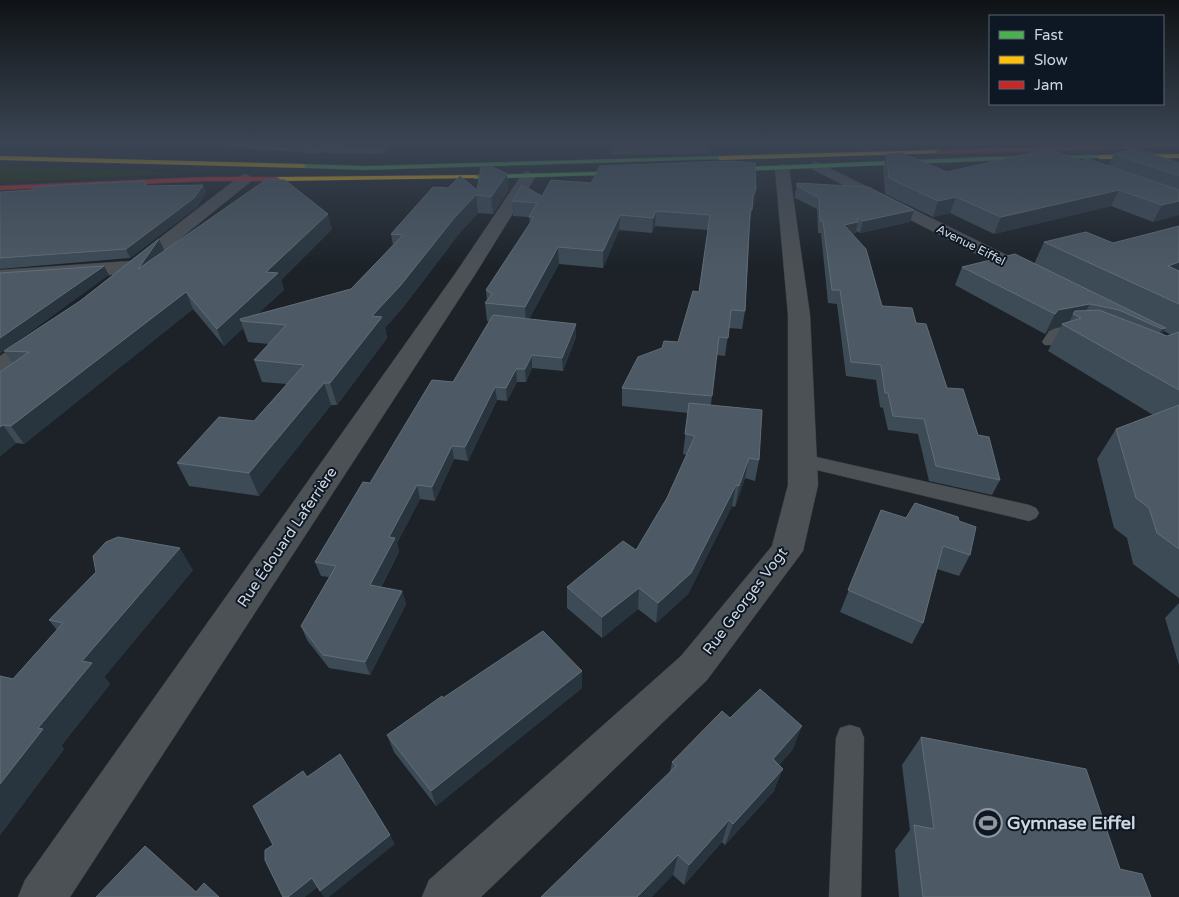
<svg xmlns="http://www.w3.org/2000/svg" width="1179" height="897" viewBox="0 0 1179 897" font-family="'Varela Round',sans-serif">
<rect width="100%" height="100%" fill="#1c2228"/>
<path fill="#1e320b" d="M0 166 189 173 0 183Z"/>
<g fill="none" stroke-linecap="round" stroke-linejoin="round">
<defs>
<g id="lane">
<path d="M385 143H395L381 154 315 152 310 149 315 146 379 148Z"/>
<path d="M1064 325H1081L1089 330 1081 335 1060 337 1055 345H1045L1042 342 1049 331Z"/>
<path d="M803 454 1029 505 1036 508 1039 513 1036 518 1029 521 796 465 793 460 796 455Z"/>
<path d="M850 725 860 728 864 738 861 897H829L836 738 840 728Z"/>
</g>
<g id="street">
<path d="M224 143 315 145 347 143 345 146 315 153 231 147Z"/>
<path d="M817 162 1039 271 1042 275 1039 279H1025L812 169 810 166 812 163Z"/>
<path d="M782 164 789 168 810 315 818 485 803 551 707 680 481 897H422L429 880 681 656 772 546 788 485V315L775 168Z"/>
<path d="M528 171 536 176 476 273 70 897H18L25 880 457 271 523 173Z"/>
<path d="M245 174 250 176 253 179 250 182 138 273 0 282V270L130 261 240 176Z"/>
<path d="M40 332 48 334 51 339 48 344 8 372 0 374V356L32 334Z"/>
</g>
<g id="fast">
<path d="M1100 155 1102 158 982 161 719 172 716 170 719 168 982 157Z"/>
<path d="M720 156 723 158 722 159 365 170 303 168 300 166 303 164 365 166Z"/>
<path d="M633 171 635 172V174L475 179 472 177 475 175Z"/>
</g>
<g id="slow">
<path d="M939 150 941 153 720 160 717 158 720 156Z"/>
<path d="M1179 154V158L1100 159 1097 157 1100 155Z"/>
<path d="M0 156 303 164 306 166 303 168 0 160Z"/>
<path d="M475 175 478 177 477 178 277 181 274 179 277 177Z"/>
</g>
<g id="jam">
<path d="M1179 143V147L939 154 936 152 939 150Z"/>
<path d="M207 177H277L280 179 277 181H207L0 190V186Z"/>
</g>
</defs>
<use href="#lane" stroke="#383c42" stroke-width="1"/>
<use href="#street" stroke="#383c42" stroke-width="1"/>
<use href="#fast" stroke="#383c42" stroke-width="1"/>
<use href="#slow" stroke="#383c42" stroke-width="1"/>
<use href="#jam" stroke="#383c42" stroke-width="1"/>
<use href="#lane" fill="#4c5156" fill-rule="evenodd"/>
<use href="#street" fill="#4c5156" fill-rule="evenodd"/>
<use href="#fast" fill="#4caf50" fill-rule="evenodd"/>
<use href="#slow" fill="#ffc107" fill-rule="evenodd"/>
<use href="#jam" fill="#c62828" fill-rule="evenodd"/>
</g>
<g fill="#3d4b56" fill-rule="evenodd">
<path d="M611 143H709L708 153 611 155Z"/>
<path d="M887 154 947 172 1082 161 1108 166 1114 154 1179 163V215L1153 222 1111 206 994 234 950 213 933 217 885 194 883 169Z"/>
<path d="M507 174 508 191 493 214 478 213 458 235 404 306 385 328 387 338 337 405H331L259 496 189 486 177 463 254 421 287 384 262 382 254 360 269 344 248 342 243 328 224 346 193 309 24 444 16 443 0 456V372L13 364 4 351 80 301 159 239 164 251 332 229 281 280 284 290 257 314 351 289 393 245 391 234Z"/>
<path d="M145 181 148 186 203 185 206 193 197 207 130 258 0 269V192Z"/>
<path d="M591 183 756 189 754 204 752 207 750 225 745 311 742 329 729 328 725 356 716 355 711 405 759 460 755 481 745 478 735 507 732 506 688 594 656 623 638 609 602 638 567 608V587L636 550 667 498 687 455 683 454 688 413 622 406V388L678 342 699 292 708 230 655 226 652 233 619 230 603 268 559 264 529 319 576 337 563 371 532 368 526 382H517L507 401 497 400 468 461 454 459 435 501 420 499 397 543 399 552 381 587 402 591 406 604 370 675 329 668 307 640 301 626 329 577 321 576 315 562 370 483 453 382 490 321H487L485 303 487 301 486 290 530 224 529 217 513 216 512 201 542 196Z"/>
<path d="M797 183 910 222 860 233 856 231 855 234 852 235 882 306 916 323 947 388 978 435 1000 480 992 495 929 481 918 434 888 430 883 408 880 407 876 380 846 376 837 304 828 303 821 233H818L817 209 795 198V194Z"/>
<path d="M1179 226V598L1133 564 1127 538 1114 528 1097 459 1116 429 1153 415 1048 351 1061 327 1049 329 1045 334 955 285 962 267 1034 264 1044 242 1113 243ZM1164 331 1171 335 1167 336 1162 334Z"/>
<path d="M881 510 970 555 959 576 937 569 923 623 912 644 840 612Z"/>
<path d="M193 570 104 677 110 684 61 746 64 749 0 835V676L13 679 57 630 49 620Z"/>
<path d="M1179 603V665L1165 618Z"/>
<path d="M582 671V688L436 806 394 752 387 735Z"/>
<path d="M730 718 793 749 779 765 774 791 725 845 722 842 684 885 673 875 670 772 672 762Z"/>
<path d="M921 737 1120 869 1151 897H899L895 850 910 830 902 765Z"/>
</g>
<g fill="#29353e">
<path d="M507 174 508 191 493 214 491 197Z"/>
<path d="M203 185 206 193 197 207 130 258 126 249Z"/>
<path d="M756 189 754 204 751 210 753 196Z"/>
<path d="M1119 190 1111 206 994 234 1001 217Z"/>
<path d="M476 195 478 213 458 235 404 306 385 328 387 338 337 405 330 383 372 316 455 217Z"/>
<path d="M956 197 950 213 933 217 938 201Z"/>
<path d="M1179 201V215L1153 222 1162 205Z"/>
<path d="M914 210 910 222 860 233 863 221Z"/>
<path d="M656 211 655 226 652 233 653 218Z"/>
<path d="M328 214 332 229 281 280 284 290 249 322 241 321 243 328 224 346 217 329 266 272Z"/>
<path d="M620 215 619 230 603 268V251Z"/>
<path d="M858 222 855 234 841 237 844 225Z"/>
<path d="M159 239 166 254 138 269Z"/>
<path d="M558 247 559 264 526 325 525 307Z"/>
<path d="M1179 262V283L1168 266Z"/>
<path d="M104 266 109 275 0 354V338Z"/>
<path d="M186 292 193 309 24 444 11 426Z"/>
<path d="M1090 304 1079 323 1081 318 1073 314 1068 325 1062 324 1061 327 1049 329 1045 334 1055 314 1058 310Z"/>
<path d="M576 324V337L563 371 562 358Z"/>
<path d="M1166 328 1153 348 1150 349 1162 329Z"/>
<path d="M532 355V368L526 382 525 369Z"/>
<path d="M516 369 517 382 507 401 506 388Z"/>
<path d="M324 383 331 405 259 496 249 473Z"/>
<path d="M495 387 497 400 468 461 465 447Z"/>
<path d="M3 425 16 443 0 456V427Z"/>
<path d="M452 446 454 459 435 501 432 487Z"/>
<path d="M749 458 745 478 735 507 739 486Z"/>
<path d="M417 485 420 499 397 543 399 552 374 599 370 585 389 537Z"/>
<path d="M736 485 732 506 688 594 656 623 658 603Z"/>
<path d="M180 548 193 570 104 677 110 684 61 746 64 749 0 835V784L38 728 82 661Z"/>
<path d="M639 588 638 609 602 638V617Z"/>
<path d="M402 591 406 604 370 675 365 662Z"/>
<path d="M582 671V688L436 806 431 791Z"/>
<path d="M802 726 793 749 765 782 773 759Z"/>
<path d="M783 769 774 791 725 845 733 824Z"/>
<path d="M729 820 722 842 684 885 689 865Z"/>
<path d="M390 835 395 844 329 897H324L320 891Z"/>
<path d="M678 855 673 875 652 897H637Z"/>
<path d="M312 878 318 887 305 897H288Z"/>
</g>
<g fill="#4d5a65" stroke="#616e78">
<path d="M1049 149 1082 161 1088 159 1179 190V201L1162 205 1119 190 1001 217 956 197 938 201 889 178 887 154 902 153 947 172Z"/>
<path d="M1137 149 1179 163V176L1114 154Z"/>
<path d="M729 161 755 163 756 189 753 196 752 210H750L745 311 731 310 728 338 719 337 712 396 622 388 638 357 662 348 664 341 678 342 693 291 699 292 710 215 656 211 653 218 620 215 603 251 558 247 525 307 485 303 492 294 486 290 534 217H529L537 203 512 201 522 185 542 196 551 180 591 183 600 166Z"/>
<path d="M481 167H493L507 174 491 197 476 195 455 217 400 286 372 316 382 317 330 383H324L249 473 177 463 219 417 254 421 304 365 254 360 286 325 241 321 240 319 351 289 403 235 391 234 433 187 448 188 460 176 477 190Z"/>
<path d="M267 179 285 180 328 214 266 272 278 273 217 329 186 292 11 426 3 425 0 427V372L29 352 4 351 80 301 159 239 138 269Z"/>
<path d="M145 181 146 186 203 185 194 198 126 249 0 258V192H1L32 190 35 187 62 185Z"/>
<path d="M797 183 868 187 914 210 863 221 857 218 858 222 844 225 866 249 882 306 912 308 916 323 926 324 947 388 963 389 978 435 989 437 1000 480 936 466 924 419 893 416 888 393H885L881 365 851 362 840 290H832L823 221H820L819 198 797 186Z"/>
<path d="M1179 226V262L1168 266 1179 271V304L1044 242 1086 232 1113 243Z"/>
<path d="M1015 254 1166 328 1162 329 1119 310 1090 304 1058 310 1055 314 962 267Z"/>
<path d="M104 266 0 338V273Z"/>
<path d="M1099 310 1167 336 1179 332V390L1062 324 1081 318 1073 314 1075 311Z"/>
<path d="M493 315 576 324 562 358 532 355 525 369H516L506 388 495 387 465 447 452 446 432 487 417 485 389 537 395 538 370 585 402 591 365 662 323 655 301 626 336 566 315 562 363 482 370 483 432 380 453 382Z"/>
<path d="M689 403 762 410 759 460 749 458 739 486 736 485 691 573 658 603 639 588 602 617 567 587 623 541 636 550 667 498 695 436 685 434Z"/>
<path d="M1179 405V549L1157 533 1149 508 1136 498 1116 429Z"/>
<path d="M915 503 958 517 959 521 976 527 970 555 943 546 923 623 848 590 881 510 906 518Z"/>
<path d="M118 537 180 548 82 661 92 663 38 728 43 729 0 784V676L13 679 63 623 49 620 96 572 93 556 106 542Z"/>
<path d="M543 631 582 671 431 791 387 735 442 696 443 698Z"/>
<path d="M760 689 802 726 773 759 783 769 733 824 729 820 689 865 678 855 637 897H541L676 766 672 762 722 711 730 718Z"/>
<path d="M921 737 1086 769 1120 869 1142 874 1151 897H923L914 825 934 829Z"/>
<path d="M340 754 390 835 320 891 312 878 288 897H283L265 860V850L273 845 253 806 303 771 307 777Z"/>
<path d="M145 846 196 892 204 883 219 897H96Z"/>
</g>
<linearGradient id="sky" x2="0" y2="1"><stop stop-color="#0f1316"/><stop offset="0.53" stop-color="#3a4453"/><stop offset="1" stop-color="#3a4453" stop-opacity="0"/></linearGradient>
<rect width="1179" height="268" fill="url(#sky)"/>
<defs>
<symbol id="stadium-ring" viewBox="-11 -11 22 22"><circle r="9.5" fill="#0d1824" stroke="#90979f" stroke-width="1.5"/><path d="M0-5a6.5 5 0 1 0 0 10a6.5 5 0 1 0 0-10ZM-3.5-1.8h7v3.6h-7Z" fill="#90979f"/></symbol>
</defs>
<g fill-rule="evenodd">
<use href="#stadium-ring" x="972" y="807" width="32" height="32"/>
</g>
<g text-anchor="middle" dominant-baseline="central" stroke-width="4" stroke-linejoin="round" paint-order="stroke">
<g font-size="12" fill="#ced6df" stroke="#0d1824">
<text transform="translate(971 245) rotate(27)">Avenue Eiffel</text>
</g>
<g font-size="15" fill="#ced6df" stroke="#0d1824">
<text transform="translate(287 537) rotate(-56)">Rue Édouard Laferrière</text>
<text transform="translate(745 601) rotate(-53)">Rue Georges Vogt</text>
</g>
<g font-size="18" font-weight="bold" fill="#ced6df" stroke="#0d1824" text-anchor="start">
<text x="1007" y="823">Gymnase Eiffel</text>
</g>
</g>
<rect x="989" y="15" width="175" height="90" fill="#0d1824" stroke="#5a646f"/>
<rect x="999" y="31" width="25" height="8" fill="#4caf50" stroke="#5a646f"/>
<text x="1034" y="40" font-size="15" fill="#ced6df">Fast</text>
<rect x="999" y="56" width="25" height="8" fill="#ffc107" stroke="#5a646f"/>
<text x="1034" y="65" font-size="15" fill="#ced6df">Slow</text>
<rect x="999" y="81" width="25" height="8" fill="#c62828" stroke="#5a646f"/>
<text x="1034" y="90" font-size="15" fill="#ced6df">Jam</text>
</svg>
